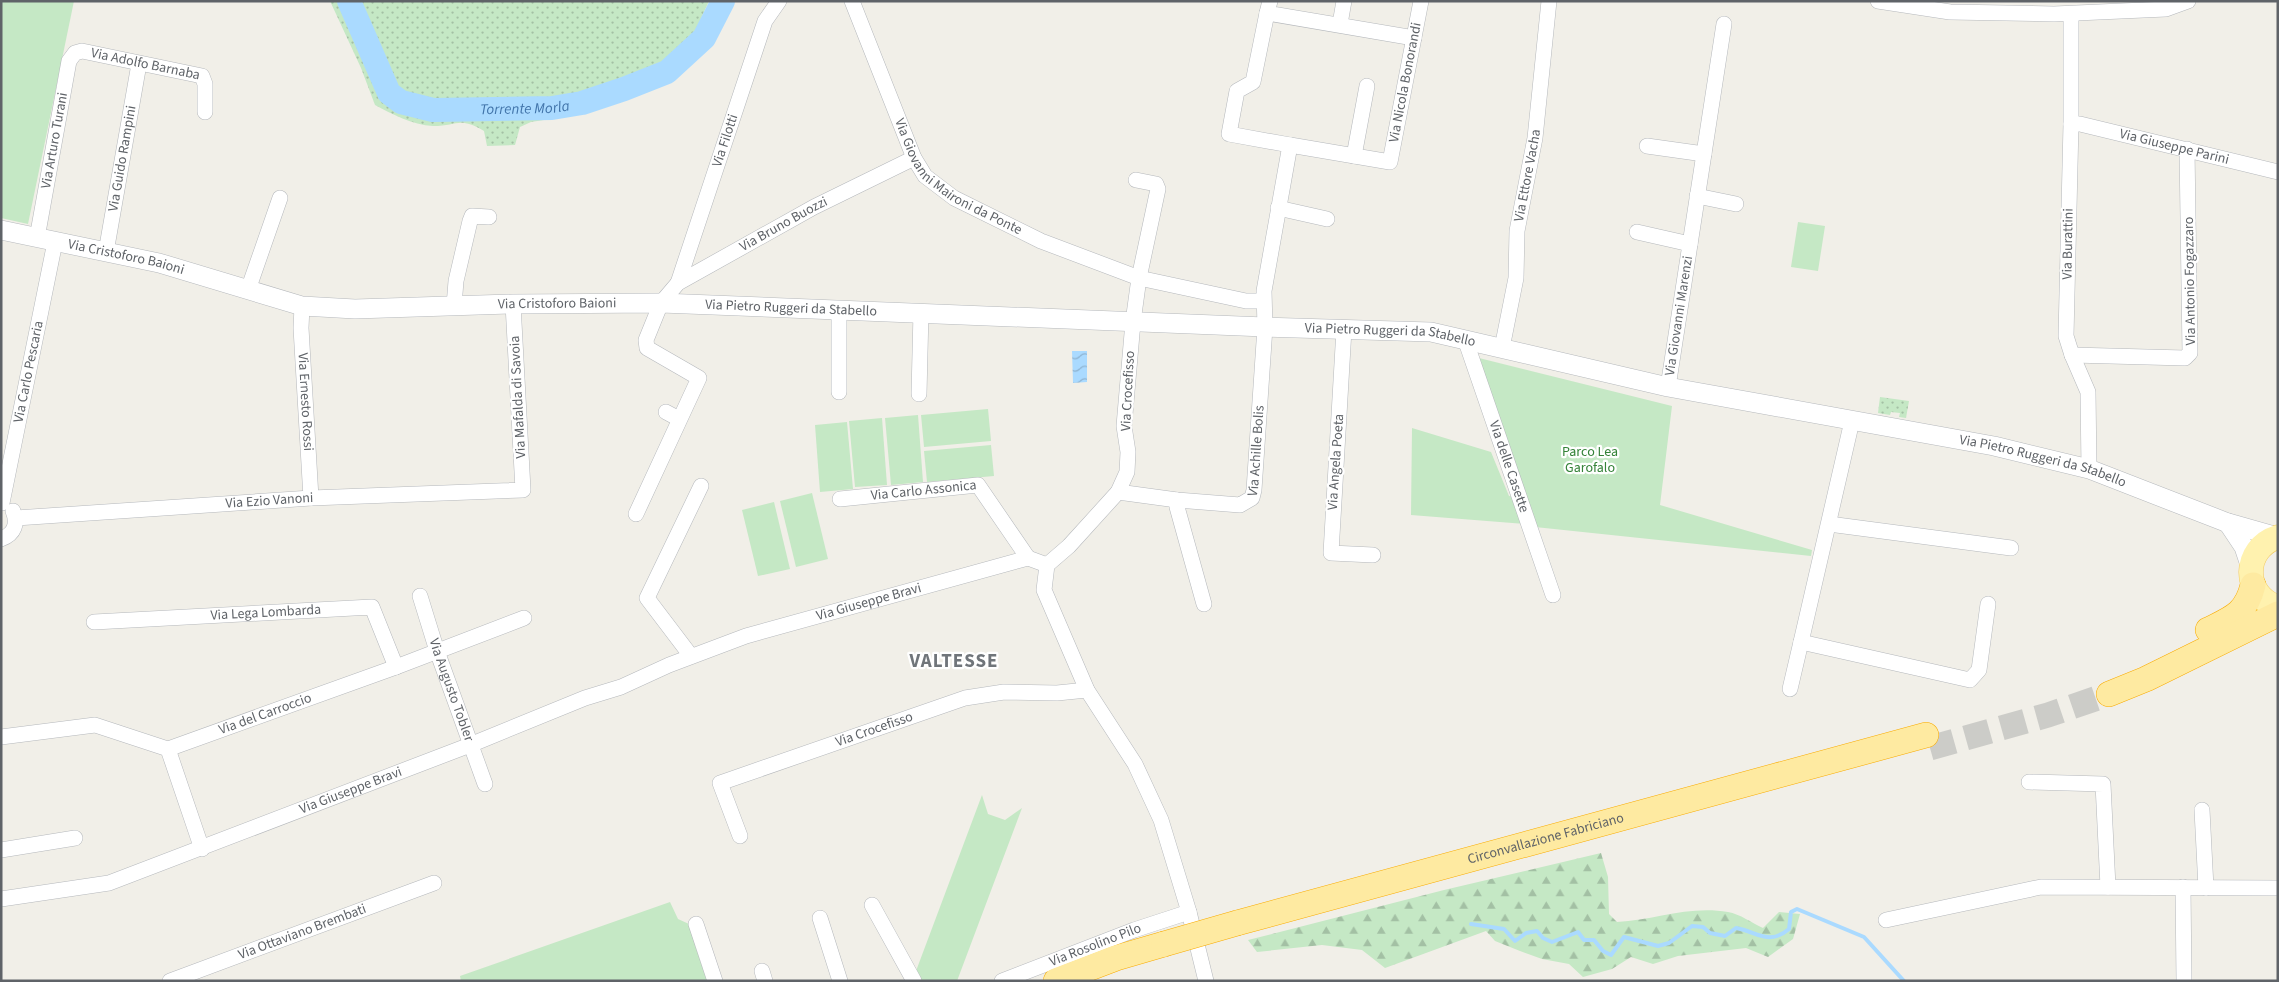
<svg xmlns="http://www.w3.org/2000/svg" width="2279" height="982" viewBox="0 0 2279 982" font-family="'Source Sans 3',sans-serif">
<defs>
<pattern id="grass-dots" width="8" height="8" patternUnits="userSpaceOnUse" patternTransform="scale(1.25)"><rect width="8" height="8" fill="#c5e8c5"/><path d="M2 2h.1M6 6h.1" fill="none" stroke="#a3c0a4" stroke-width="1.8" stroke-linecap="round"/></pattern>
<pattern id="forest-firs" width="22" height="20" patternUnits="userSpaceOnUse" patternTransform="scale(1.25)"><rect width="22" height="20" fill="#c5e8c5"/><path d="M5 1l3.5 6h-7zM16 11l3.5 6h-7z" fill="#a3c0a4"/></pattern>
<pattern id="water-waves" width="16" height="10" patternUnits="userSpaceOnUse" patternTransform="scale(1.25)"><rect width="16" height="10" fill="#aadaff"/><path d="M0 5q4-4 8 0t8 0" fill="none" stroke="#8eb4d2"/></pattern>
</defs>
<rect width="100%" height="100%" fill="#f1efe8"/>
<g fill="url(#grass-dots)">
<path d="M330 1H709L692 38 659 66 636 78 603 88 621 99 570 116 531 122 520 127 515 145 487 146 484 131C459 116 458 126 433 126 412 125 392 114 375 105L361 68Z"/>
<path d="M1880 397 1909 401 1906 418 1899 417 1900 413 1891 412 1890 415 1878 413Z"/>
</g>
<path fill="url(#forest-firs)" d="M1601 853 1608 877 1609 914 1617 922C1654 920 1690 905 1728 912 1740 914 1752 923 1763 928L1779 912 1800 914 1793 939 1768 957 1746 948 1678 956 1653 964 1631 957 1612 969 1583 977 1569 964 1542 959 1520 951 1495 941 1486 931 1385 968 1362 950 1322 945 1257 952 1248 940 1444 890Z"/>
<g fill="#c5e8c5">
<path d="M1 1H74L28 224 1 218Z"/>
<path d="M1798 222 1825 226 1818 271 1791 267Z"/>
<path d="M1475 357 1672 406 1660 505 1812 550 1811 556 1535 527Z"/>
<path d="M988 409 991 441 924 447 921 415Z"/>
<path d="M918 415 923 482 891 485 885 418Z"/>
<path d="M882 418 887 485 855 487 849 421Z"/>
<path d="M847 422 853 489 820 492 815 425Z"/>
<path d="M1412 428 1491 452 1509 496 1517 497 1525 524 1411 515Z"/>
<path d="M991 445 994 476 927 482 924 451Z"/>
<path d="M812 493 828 559 796 567 780 501Z"/>
<path d="M774 502 790 569 758 576 742 510Z"/>
<path d="M982 795 988 814 1005 820 1022 808 957 981H922L916 971Z"/>
<path d="M670 902 678 919 689 924 709 981H461L460 976Z"/>
</g>
<path fill="url(#water-waves)" d="M1072 351H1087V382L1073 383Z"/>
<g fill="none" stroke-linecap="round" stroke-linejoin="round">
<path stroke="#aadaff" stroke-width="4" d="M1471 924 1504 929 1515 941 1526 933 1537 931 1543 938 1552 942 1578 932 1584 940H1594L1603 951 1611 955 1624 937 1658 946 1669 943 1692 926 1703 927 1710 933 1725 936 1736 928C1758 932 1769 946 1789 929L1791 912 1797 909 1864 937 1904 981"/>
<path stroke="#aadaff" stroke-width="24" id="s1" d="M349 1 389 93 401 102 433 110 552 108 582 103 624 89 667 72 704 38 723 1"/>
<path stroke="#ccccc8" stroke-width="25" stroke-dasharray="25 12" stroke-linecap="butt" d="M1930 748 2048 715 2109 694"/>
<defs>
<g id="minor">
<path id="s2" d="M852 1 914 158 925 176 954 198 1041 241 1139 278 1246 301H1263"/>
<path d="M1270 1 1267 13 1414 38"/>
<path d="M1878 1 1950 12 2054 14 2166 9 2188 1"/>
<path d="M1267 13 1253 82 1237 91 1229 134 1290 145"/>
<path d="M2071 14V124L2066 336 2072 355 2088 392 2089 469"/>
<path d="M1340 24 1344 1"/>
<path id="s3" d="M2071 124H2080L2278 172"/>
<path d="M1647 146 1704 154"/>
<path d="M1354 156 1367 86"/>
<path d="M1136 180 1156 184 1158 189 1139 278 1133 322 1124 426 1128 452 1127 472 1118 492 1069 546 1047 565 1044 590 1087 690 1135 764 1161 820 1189 912 1206 981"/>
<path d="M1697 196 1736 204"/>
<path d="M1278 208 1327 219"/>
<path d="M1637 232 1690 244"/>
<path id="s4" d="M37 238 69 61 75 53 82 51 202 76 205 84V112"/>
<path id="s5" d="M106 252 139 64"/>
<path id="s6" d="M678 283 765 21 779 1"/>
<path d="M248 290 280 198"/>
<path id="s7" d="M302 306 301 328 311 498"/>
<path d="M454 306 456 281 470 221 472 216 489 217"/>
<path d="M839 309V392"/>
<path d="M1344 329 1331 553 1373 555"/>
<path id="s8" d="M1465 339 1553 595"/>
<path id="s9" d="M1502 348 1516 278 1517 231 1535 138 1549 1"/>
<path d="M2072 355 2185 358 2190 353 2187 149"/>
<path id="s10" d="M1668 387 1724 24"/>
<path d="M919 394 921 312"/>
<path d="M666 412 679 419"/>
<path d="M1852 421 1801 642 1970 680 1979 670 1988 604"/>
<path id="s11" d="M1118 492 1177 500 1240 505 1252 498 1254 490 1265 327 1264 291 1290 145 1390 162 1421 1"/>
<path id="s12" d="M840 499 978 485 1028 558"/>
<path d="M1177 500V507L1204 604"/>
<path id="s13" d="M2 503 55 242"/>
<path id="s14" d="M636 514 699 378 647 348 646 340 661 303 678 283 814 207 914 158"/>
<path id="s15" d="M16 518 311 498 523 490 513 304"/>
<path d="M1829 524 2011 548"/>
<path d="M1 539C15 534 18 523 13 511"/>
<path id="s16" d="M420 596 437 651 485 784"/>
<path id="s17" d="M94 622 372 607 396 667"/>
<path d="M691 656 647 598 701 486"/>
<path d="M1790 689 1801 642"/>
<path id="s18" d="M1 737 95 725 168 749 396 667 524 618"/>
<path d="M168 749 202 849"/>
<path d="M2029 782 2103 784 2108 887"/>
<path d="M2202 810 2206 888"/>
<path id="s19" d="M740 836 720 783 965 698 1004 692 1057 693 1087 690"/>
<path d="M1 850 75 838"/>
<path d="M2183 887 2184 981"/>
<path id="s20" d="M1 899 109 883 470 745 585 698 621 687 669 665 746 636 1028 558 1047 565"/>
<path d="M872 905 914 981"/>
<path d="M820 918 840 981"/>
<path d="M1886 920 2041 887 2278 888"/>
<path d="M696 924 715 981"/>
<path d="M762 971 765 981"/>
<path id="s21" d="M170 981 434 883"/>
<path id="s22" d="M1002 981 1134 930 1189 912"/>
</g>
<g id="tertiary">
<path id="s23" d="M1 230 159 263 302 306 355 309 513 304 661 303 1265 327 1431 332 1668 387 1994 446 2089 469 2228 523 2278 537"/>
<path d="M2228 523 2244 547 2251 568"/>
</g>
<path id="primary" d="M2278 537C2242 548 2242 596 2278 607"/>
<g id="trunk">
<path d="M2208 630C2232 618 2246 614 2253 585"/>
<path d="M2109 694 2146 679 2278 614"/>
<path id="s24" d="M1237 923 1926 735"/>
<path d="M1056 981 1116 958 1164 944"/>
</g>
</defs>
<use href="#minor" stroke="#b5b8bc" stroke-width="16"/>
<use href="#tertiary" stroke="#b5b8bc" stroke-width="20"/>
<use href="#primary" stroke="#f2c960" stroke-width="25"/>
<use href="#trunk" stroke="#f9ab00" stroke-width="26"/>
<use href="#minor" stroke="#fff" stroke-width="15"/>
<use href="#tertiary" stroke="#fff" stroke-width="19"/>
<use href="#primary" stroke="#fff2af" stroke-width="24"/>
<use href="#trunk" stroke="#feeaa1" stroke-width="25"/>
<defs>
<path id="trunk-bridge" d="M1164 944 1237 923"/>
</defs>
<use href="#trunk-bridge" stroke="#f9ab00" stroke-width="26" stroke-linecap="butt"/>
<use href="#trunk-bridge" stroke="#feeaa1" stroke-width="25"/>
</g>
<g text-anchor="middle" dominant-baseline="central" stroke-width="4.5" stroke-linejoin="round" paint-order="stroke">
<g font-size="14" fill="#5f6368" stroke="#fff">
<text stroke="none"><textPath href="#s4" startOffset="262">Via Adolfo Barnaba</textPath></text>
<text stroke="none"><textPath href="#s11" startOffset="675">Via Nicola Bonorandi</textPath></text>
<text stroke="none"><textPath href="#s4" startOffset="99">Via Arturo Turani</textPath></text>
<text stroke="none"><textPath href="#s6" startOffset="150">Via Filotti</textPath></text>
<text stroke="none"><textPath href="#s3" startOffset="106">Via Giuseppe Parini</textPath></text>
<text stroke="none"><textPath href="#s5" startOffset="95">Via Guido Rampini</textPath></text>
<text stroke="none"><textPath href="#s2" startOffset="214">Via Giovanni Maironi da Ponte</textPath></text>
<text stroke="none"><textPath href="#s9" startOffset="175">Via Ettore Vacha</textPath></text>
<text stroke="none"><textPath href="#s14" startOffset="405">Via Bruno Buozzi</textPath></text>
<text transform="translate(2068 244) rotate(-89)">Via Burattini</text>
<text stroke="none"><textPath href="#s23" startOffset="128">Via Cristoforo Baioni</textPath></text>
<text transform="translate(2190 281) rotate(-91)">Via Antonio Fogazzaro</text>
<text stroke="none"><textPath href="#s23" startOffset="566">Via Cristoforo Baioni</textPath></text>
<text stroke="none"><textPath href="#s23" startOffset="800">Via Pietro Ruggeri da Stabello</textPath></text>
<text stroke="none"><textPath href="#s10" startOffset="72">Via Giovanni Marenzi</textPath></text>
<text stroke="none"><textPath href="#s23" startOffset="1400">Via Pietro Ruggeri da Stabello</textPath></text>
<text stroke="none"><textPath href="#s13" startOffset="134">Via Carlo Pescaria</textPath></text>
<text transform="translate(1128 391) rotate(-87)">Via Crocefisso</text>
<text transform="translate(518 397) rotate(-93)">Via Mafalda di Savoia</text>
<text stroke="none"><textPath href="#s7" startOffset="96">Via Ernesto Rossi</textPath></text>
<text stroke="none"><textPath href="#s11" startOffset="184">Via Achille Bolis</textPath></text>
<text transform="translate(1336 462) rotate(-86)">Via Angela Poeta</text>
<text stroke="none"><textPath href="#s23" startOffset="2066">Via Pietro Ruggeri da Stabello</textPath></text>
<text stroke="none"><textPath href="#s8" startOffset="135">Via delle Casette</textPath></text>
<text stroke="none"><textPath href="#s12" startOffset="84">Via Carlo Assonica</textPath></text>
<text stroke="none"><textPath href="#s15" startOffset="254">Via Ezio Vanoni</textPath></text>
<text stroke="none"><textPath href="#s20" startOffset="920">Via Giuseppe Bravi</textPath></text>
<text stroke="none"><textPath href="#s17" startOffset="172">Via Lega Lombarda</textPath></text>
<text stroke="none"><textPath href="#s16" startOffset="99">Via Augusto Tobler</textPath></text>
<text stroke="none"><textPath href="#s18" startOffset="275">Via del Carroccio</textPath></text>
<text stroke="none"><textPath href="#s19" startOffset="220">Via Crocefisso</textPath></text>
<text stroke="none"><textPath href="#s20" startOffset="368">Via Giuseppe Bravi</textPath></text>
<text stroke="none"><textPath href="#s24" startOffset="320">Circonvallazione Fabriciano</textPath></text>
<text stroke="none"><textPath href="#s21" startOffset="141">Via Ottaviano Brembati</textPath></text>
<text stroke="none"><textPath href="#s22" startOffset="100">Via Rosolino Pilo</textPath></text>
</g>
<g font-size="14" fill="#348238" stroke="#fff">
<text x="1590" y="452">Parco Lea<tspan x="1590" dy="16">Garofalo</tspan></text>
</g>
<g font-size="15" font-style="italic" fill="#4174aa" stroke="#fff">
<text stroke="none"><textPath href="#s1" startOffset="240">Torrente Morla</textPath></text>
</g>
<g font-size="19" font-weight="bold" letter-spacing="1" fill="#70757a" stroke="#fff">
<text x="954" y="661">VALTESSE</text>
</g>
</g>
<rect width="2279" height="982" fill="none" stroke="#5f6368" stroke-width="5"/>
</svg>
